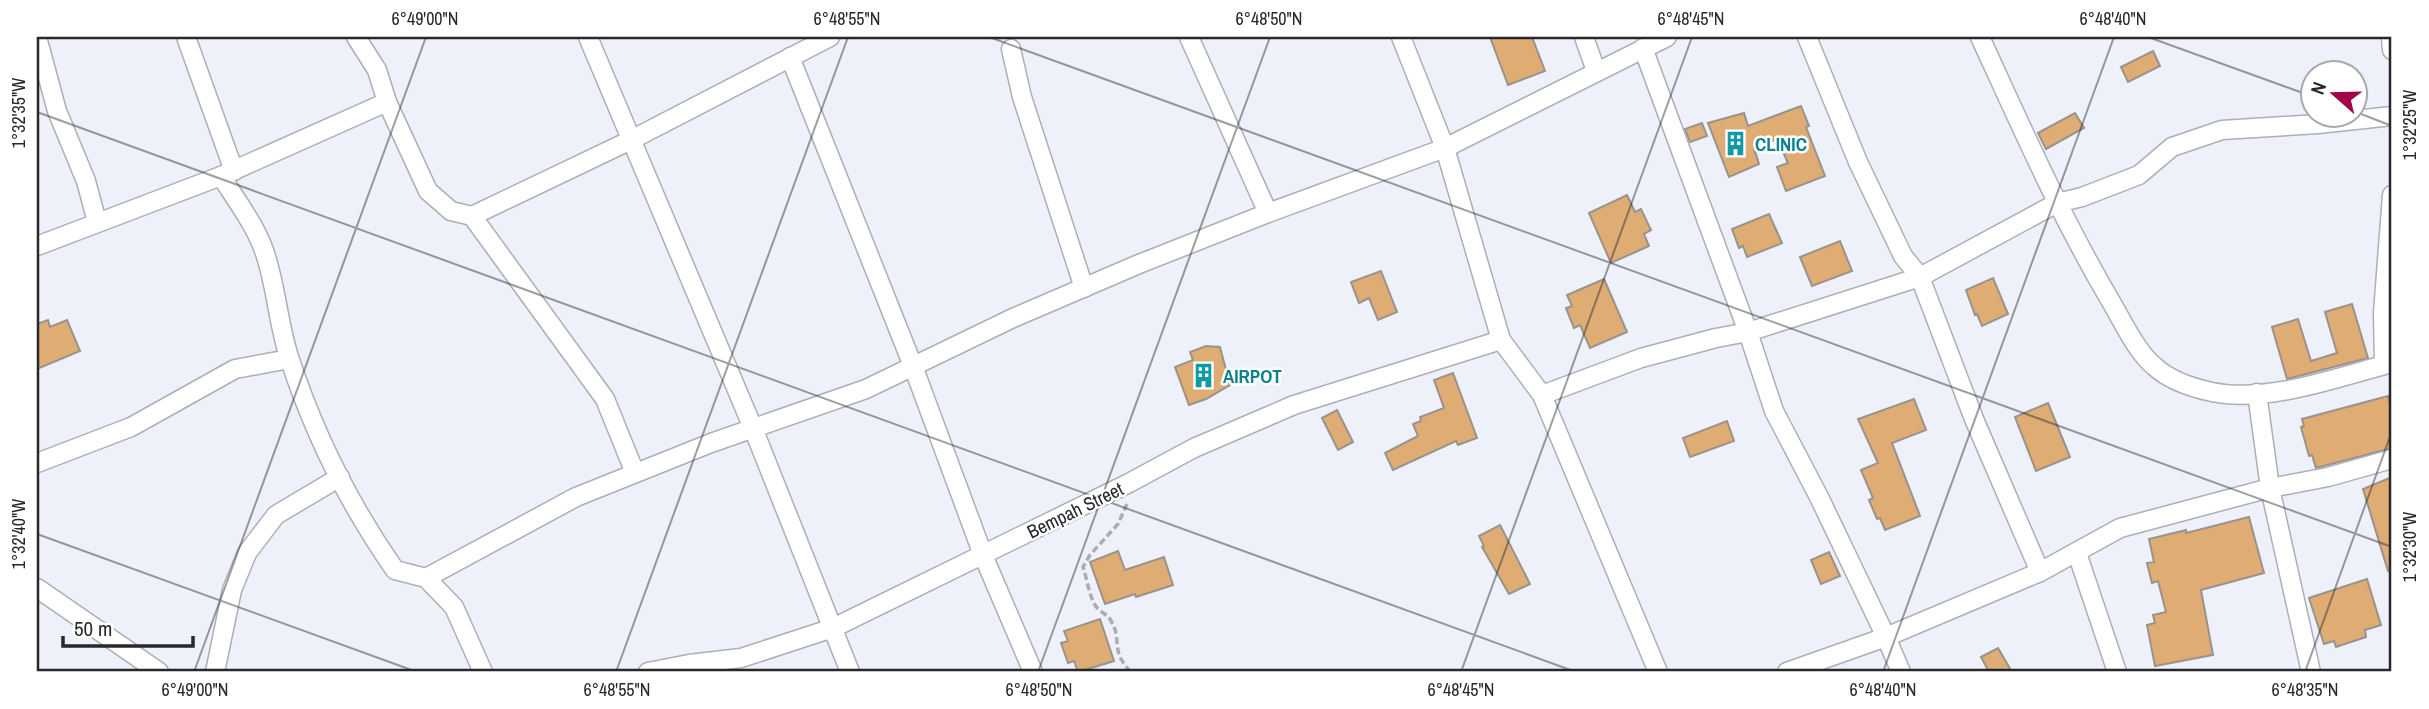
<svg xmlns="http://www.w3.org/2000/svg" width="2429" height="709" viewBox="0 0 2429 709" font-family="'Archivo Narrow',sans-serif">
<rect width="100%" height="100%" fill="#eef0fa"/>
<g fill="#dfac74" stroke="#99938b" stroke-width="2">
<path d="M1490 37H1532L1545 71 1508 85Z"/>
<path d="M2153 51 2160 66 2128 82 2121 67Z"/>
<path d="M1801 106 1809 126 1806 127 1825 176 1786 191 1777 167 1788 163 1777 139 1754 148 1759 164 1729 177 1708 123 1744 113 1748 126Z"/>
<path d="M2075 113 2084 128 2046 149 2038 133Z"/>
<path d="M1702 123 1707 136 1690 142 1685 129Z"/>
<path d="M1627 195 1635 212 1641 209 1651 230 1644 234 1649 246 1611 263 1589 213Z"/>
<path d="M1769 214 1782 243 1747 257 1743 246 1739 248 1732 229Z"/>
<path d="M1840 241 1852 271 1812 286 1800 257Z"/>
<path d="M1381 271 1397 312 1378 320 1369 298 1359 303 1351 282Z"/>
<path d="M1993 278 2008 314 1982 326 1977 314 1975 315 1966 290Z"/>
<path d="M1604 279 1627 332 1590 348 1580 325 1574 328 1566 308 1572 306 1567 295Z"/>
<path d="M2352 304 2368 358 2287 379 2272 327 2298 319 2311 361 2337 353 2325 312Z"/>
<path d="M48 320 50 327 67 320 80 351 37 369V324Z"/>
<path d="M1206 346 1220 347 1230 385 1206 399 1189 405 1175 367 1193 360 1190 352Z"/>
<path d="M1453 373 1477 438 1458 445 1456 441 1393 470 1385 453 1418 436 1413 424 1421 421 1420 417 1444 408 1434 380Z"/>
<path d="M2388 396 2392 414V448L2316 468 2312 455 2309 456 2301 427 2304 426 2302 419Z"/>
<path d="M1914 399 1926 430 1892 443 1920 516 1885 530 1880 518 1877 519 1869 500 1873 498 1861 470 1878 463 1858 419Z"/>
<path d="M2048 403 2070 457 2036 471 2015 417Z"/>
<path d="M1337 410 1353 442 1338 450 1322 418Z"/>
<path d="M1727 421 1734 441 1690 457 1683 438Z"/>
<path d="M2392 477V570L2388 571 2363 489Z"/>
<path d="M2249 517 2264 573 2201 590 2213 655 2155 666 2147 625 2155 623 2153 615 2166 612 2158 581 2152 583 2147 563 2154 562 2149 539 2186 530V533Z"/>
<path d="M1500 525 1530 584 1509 594 1482 547 1484 546 1479 536Z"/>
<path d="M1118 551 1125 570 1164 557 1173 585 1136 597 1135 594 1105 604 1090 562Z"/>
<path d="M1829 552 1840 576 1821 584 1811 560Z"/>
<path d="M2367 579 2381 625 2365 630 2366 637 2336 647 2334 641 2324 644 2309 598Z"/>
<path d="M1100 619 1114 661 1078 672 1074 661 1068 663 1061 643 1068 641 1064 631Z"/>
<path d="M1998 648 2012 672H1989L1981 657Z"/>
</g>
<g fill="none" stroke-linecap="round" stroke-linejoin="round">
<defs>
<g id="minor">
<path d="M37 37 57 111 86 181 97 222"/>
<path d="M186 37 234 171"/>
<path d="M356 37 377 70 387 102 428 191 451 211 472 216 605 399 635 473"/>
<path d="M588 37 753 428 850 672"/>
<path d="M1189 37 1268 213"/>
<path d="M1401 37 1445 148 1501 340 1542 395 1658 672"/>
<path d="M1584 37 1596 71"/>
<path d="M1807 37 1858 162 1903 256 1920 277 1974 419 2040 572"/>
<path d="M1980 37C2021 126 2060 215 2110 300 2122 320 2136 351 2154 366 2169 380 2193 388 2212 392 2266 403 2333 379 2384 365L2392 358"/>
<path d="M2391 37 2392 50"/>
<path d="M1643 48 1748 332 1774 411 1819 497 1886 637 1901 672"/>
<path d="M1011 49 1022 97 1084 288"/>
<path d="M790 57 913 366 983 555 1033 672"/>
<path d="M221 176C238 203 259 230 267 260 277 293 279 328 290 360 314 433 351 507 395 570L426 578 454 607 483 672"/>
<path d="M472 216 631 140 830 37"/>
<path d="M37 246 221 176 387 102"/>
<path d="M2384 365 2383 313 2392 195"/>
<path d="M1542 395 1641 358 1716 338 1748 332 1920 277 2057 203 2082 197 2139 175 2172 147 2222 130 2318 124 2392 116"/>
<path d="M37 463 131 427 235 369 289 359"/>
<path d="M2077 553 2117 672"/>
<path d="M426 578 576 497 711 443 866 389 1013 318 1139 264 1268 213 1445 148 1667 37"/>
<path d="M37 588 159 672"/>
<path d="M215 672 232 590 247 553 276 515 340 477"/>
<path d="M648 672 689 664 741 658 833 628 1129 483 1194 448 1294 405 1501 340"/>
<path d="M1787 672 1886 637 2040 572 2120 528 2270 488 2257 393"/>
<path d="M2311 672 2270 488 2328 477 2392 459"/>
</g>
</defs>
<use href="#minor" stroke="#adafb8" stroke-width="21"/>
<path stroke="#abacb4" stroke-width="3.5" stroke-dasharray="7 3.5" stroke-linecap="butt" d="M1127 504 1118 524 1090 555 1083 567C1087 579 1089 595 1095 605 1099 612 1108 614 1111 621 1123 640 1109 650 1131 672"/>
<use href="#minor" stroke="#fff" stroke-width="18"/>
</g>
<path fill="none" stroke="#28282c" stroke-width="2" stroke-opacity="0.45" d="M989 37 2392 547M2148 37 2314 97M37 112 1576 672M2356 112 2392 126M37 534 417 672M194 672 426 37M616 672 848 37M1038 672 1270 37M1461 672 1692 37M1883 672 2114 37M2305 672 2392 431"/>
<defs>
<symbol id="building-bare" viewBox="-9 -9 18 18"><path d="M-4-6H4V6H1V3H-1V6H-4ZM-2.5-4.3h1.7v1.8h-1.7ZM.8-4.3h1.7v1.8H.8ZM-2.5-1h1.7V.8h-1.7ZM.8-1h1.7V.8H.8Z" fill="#0f9aa8" stroke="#fff" stroke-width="2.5" paint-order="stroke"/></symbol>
</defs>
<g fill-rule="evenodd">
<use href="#building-bare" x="1718" y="126" width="35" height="35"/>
<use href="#building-bare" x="1186" y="358" width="35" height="35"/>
</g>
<g text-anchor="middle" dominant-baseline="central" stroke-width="5" stroke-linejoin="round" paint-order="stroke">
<g font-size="19" font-weight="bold" fill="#0d838f" stroke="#fff" text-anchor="start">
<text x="1755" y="144">CLINIC</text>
<text x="1223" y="376">AIRPOT</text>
</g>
<g font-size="19" fill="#28282c" stroke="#fff">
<text transform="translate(1075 510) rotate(-26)">Bempah Street</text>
</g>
</g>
<rect width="2429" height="709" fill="none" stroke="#ffffff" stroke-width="77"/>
<g transform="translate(2334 94) rotate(290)"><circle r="33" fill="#ffffff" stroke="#a9a9ab" stroke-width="2"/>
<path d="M0-5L12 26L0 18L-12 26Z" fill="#a00649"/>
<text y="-10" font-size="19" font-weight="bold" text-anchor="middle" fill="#28282c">N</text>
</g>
<path d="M63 636v10h130v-10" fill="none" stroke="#28282c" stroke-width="3.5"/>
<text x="74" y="636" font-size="21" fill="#28282c" stroke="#ffffff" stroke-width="5" paint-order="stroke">50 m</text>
<rect x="38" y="38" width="2352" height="632" fill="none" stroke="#28282c" stroke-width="2.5"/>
<g font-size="18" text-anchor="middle" fill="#28282c">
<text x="425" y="25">6°49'00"N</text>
<text x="847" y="25">6°48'55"N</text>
<text x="1269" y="25">6°48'50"N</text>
<text x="1691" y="25">6°48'45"N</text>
<text x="2113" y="25">6°48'40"N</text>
<text transform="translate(19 113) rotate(-90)" y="6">1°32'35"W</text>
<text transform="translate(2410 125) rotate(-90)" y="6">1°32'25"W</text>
<text transform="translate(19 534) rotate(-90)" y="6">1°32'40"W</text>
<text transform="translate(2410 547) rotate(-90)" y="6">1°32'30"W</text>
<text x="195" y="696">6°49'00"N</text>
<text x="617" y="696">6°48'55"N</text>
<text x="1039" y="696">6°48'50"N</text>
<text x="1461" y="696">6°48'45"N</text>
<text x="1883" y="696">6°48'40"N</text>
<text x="2305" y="696">6°48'35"N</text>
</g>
</svg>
